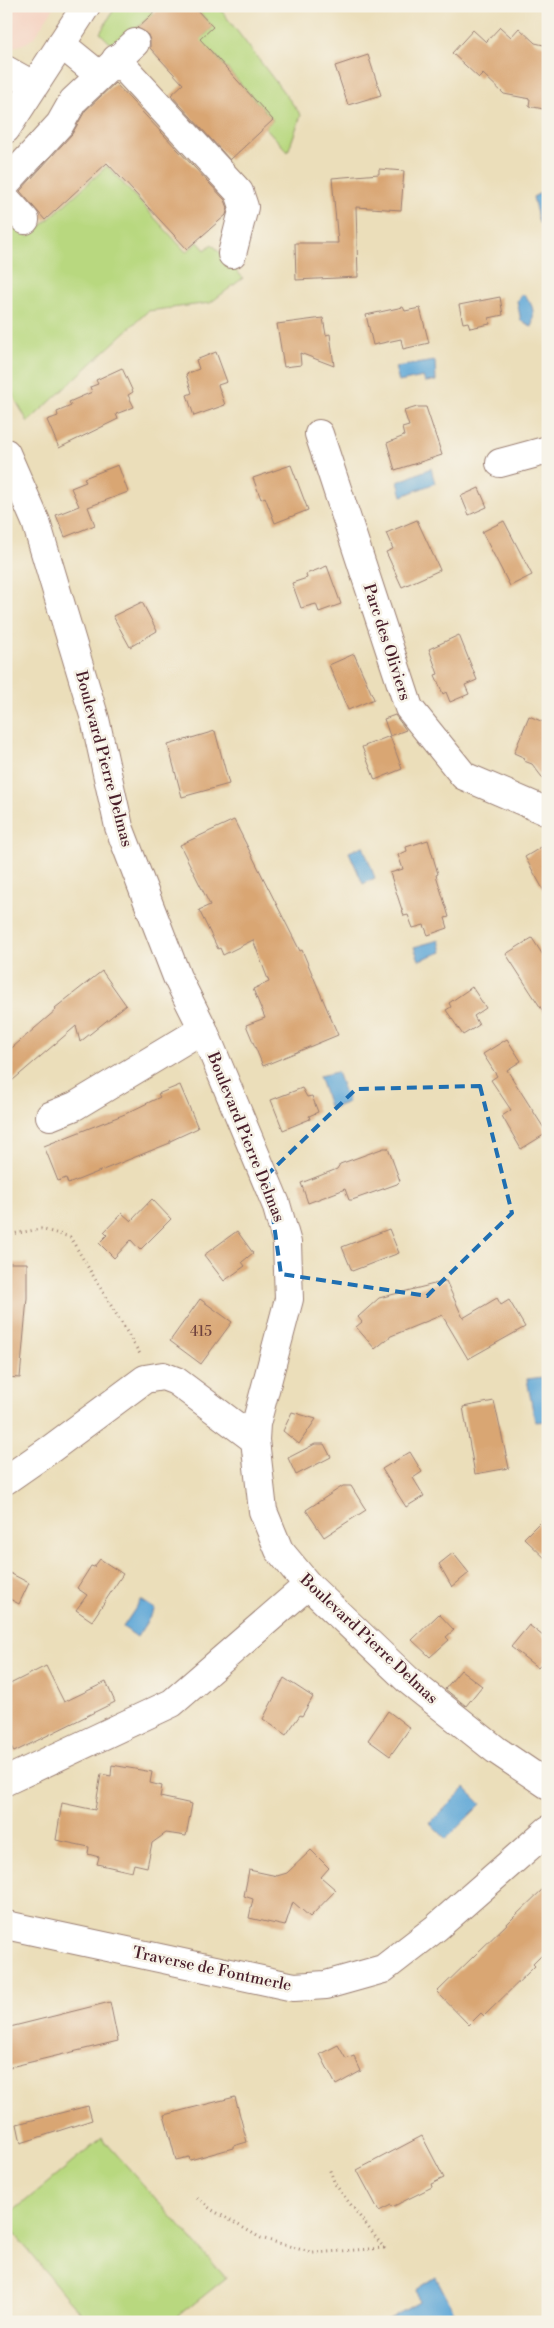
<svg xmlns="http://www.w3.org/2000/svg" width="554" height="2328" viewBox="0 0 554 2328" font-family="'Libre Bodoni',serif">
<rect width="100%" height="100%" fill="#f7f3e8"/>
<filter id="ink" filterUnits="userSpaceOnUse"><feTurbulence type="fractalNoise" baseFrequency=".02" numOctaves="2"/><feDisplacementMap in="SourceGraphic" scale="10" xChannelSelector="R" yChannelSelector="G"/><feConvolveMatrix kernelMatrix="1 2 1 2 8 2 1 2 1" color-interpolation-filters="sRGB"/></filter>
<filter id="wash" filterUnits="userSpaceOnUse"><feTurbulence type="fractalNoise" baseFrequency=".0096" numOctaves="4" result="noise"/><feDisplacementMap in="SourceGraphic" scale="20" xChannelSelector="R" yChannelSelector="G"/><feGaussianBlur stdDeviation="1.12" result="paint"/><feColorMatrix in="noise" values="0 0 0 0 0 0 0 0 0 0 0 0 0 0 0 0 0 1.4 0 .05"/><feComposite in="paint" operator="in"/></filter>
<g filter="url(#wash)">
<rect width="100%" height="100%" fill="#ebdeba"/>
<path fill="#f5d3c2" d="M6 6H55L35 36 28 42 18 46 6 47Z"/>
<g fill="#b8d87f" stroke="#817c55">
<path d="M116 6H146L153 14 114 47 100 33Z"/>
<path d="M193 6H218L301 115 288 152 265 127 273 120 215 55 195 44 213 27Z"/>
<path d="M107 166 186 252 198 242 205 250 212 244 243 278 210 303 148 311 28 422 6 383V231L17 228 29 237Z"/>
<path d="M102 2138 226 2278 171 2322H89L66 2297 6 2223V2217Z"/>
</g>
<g fill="#60a8d7" stroke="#556481">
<path d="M548 189V228L539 223 533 197Z"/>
<path d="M522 294C535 304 534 313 532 327L521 321 517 301Z"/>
<path d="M435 361 436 381 425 382 423 377 399 382 395 367Z"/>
<path d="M431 468 435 483 402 496 398 482Z"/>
<path d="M363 846 375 878 363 884 349 852Z"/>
<path d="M439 940 442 952 419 960 414 947Z"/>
<path d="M337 1072 348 1102 330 1109 319 1076Z"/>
<path d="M543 1377 548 1385V1421L535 1422 527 1379Z"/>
<path d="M141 1600 155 1609 137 1637 123 1627Z"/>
<path d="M465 1788 481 1804 446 1839 430 1823Z"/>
<path d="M436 2277 459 2321 384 2322 419 2302 416 2290Z"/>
</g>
<g id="blocks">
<g fill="#d9a673">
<path d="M161 6H193L213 27 200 39 273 120 230 160 171 95 183 84 150 48V40L147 33 137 28Z"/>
<path d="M500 27 511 37 519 28 535 43 548 46V110L529 106 530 99 504 94 483 74 479 78 452 53 473 30 486 42Z"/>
<path d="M368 55 381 95 348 105 335 66Z"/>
<path d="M115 83 225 200 228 208 226 215 187 249 107 163 45 220 20 191 72 134 85 111Z"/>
<path d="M379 169 404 171 401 210 356 207 358 277 296 280 295 243H338L332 178 379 174Z"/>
<path d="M500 297 503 315 489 318 490 324 470 328 468 322 463 323 459 305Z"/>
<path d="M403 307 405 311 420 308 429 343 403 349 401 339 373 345 366 315Z"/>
<path d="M323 318 326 335 330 334 334 366 300 353 301 365 284 367 277 324Z"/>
<path d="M216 352 227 382 218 385 225 405 194 416 187 395 192 393 186 374 199 369 196 360Z"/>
<path d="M122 368 133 392 128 395 134 407 116 414 118 419 59 448 47 420 58 416 57 412 71 406 69 402 92 392 90 387 98 384 96 380Z"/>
<path d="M417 407H426L442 455 395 470 387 443 404 436 402 428 409 426 404 411Z"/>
<path d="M118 465 128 492 88 507 95 525 65 537 56 515 79 506 71 488 86 482 84 478Z"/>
<path d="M291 465 308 510 275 523 265 497 261 499 253 478Z"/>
<path d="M479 488 487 507 469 515 461 496Z"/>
<path d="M417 520 440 570 402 587 386 552 393 549 386 533Z"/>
<path d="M504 521 532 575 510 586 482 532Z"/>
<path d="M327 566 341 604 319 612 316 604 301 608 292 583 307 578 306 574Z"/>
<path d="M142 602 157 631 130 647 113 616Z"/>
<path d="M459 635 477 680 465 685 469 694 450 702 446 692 443 694 435 675 438 674 429 649Z"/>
<path d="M354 654 374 699 348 710 329 665Z"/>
<path d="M395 715 406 730 390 736 384 719Z"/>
<path d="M529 716 548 724V785L532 764 524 761 525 758 514 753Z"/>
<path d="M215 731 229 784 182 797 168 745Z"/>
<path d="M390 736 402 769 375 780 362 747Z"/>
<path d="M234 820 300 951 302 950 338 1035 263 1066 246 1025 265 1018 253 989 269 982 253 940 223 955 220 948 218 949 199 910 210 905 180 845Z"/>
<path d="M428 840 438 874 436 875 449 917 445 918 448 928 428 935 424 925 413 928 408 915 404 916 390 873 403 869 398 855 407 851 406 847Z"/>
<path d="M548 843V898L525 857Z"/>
<path d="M532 938 548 963V1019L506 954Z"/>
<path d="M102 971 126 1005 80 1042 76 1026 6 1086V1053L56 1010 55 1008Z"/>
<path d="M472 987 486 1008 474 1016 479 1025 463 1035 446 1010 451 1007 449 1003Z"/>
<path d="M507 1039 521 1061 507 1070 547 1133 521 1149 502 1116 511 1110 491 1080 497 1076 483 1054Z"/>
<path d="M180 1085 198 1128 170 1141V1143L68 1184 66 1178 58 1181 44 1146 125 1114 160 1097 158 1094Z"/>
<path d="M302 1088 307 1097 312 1096 318 1112 309 1116 310 1119 283 1130 271 1100Z"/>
<path d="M384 1148H388L400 1181 397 1184 352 1200H349L345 1189 308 1203 301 1183 337 1169 340 1164Z"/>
<path d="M152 1199 171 1219 140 1250 131 1240 114 1258 99 1243 107 1235 104 1232 122 1213 131 1221Z"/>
<path d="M389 1229 399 1253 352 1271 342 1247Z"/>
<path d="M237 1231 253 1253 242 1262 245 1266 224 1281 204 1255Z"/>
<path d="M6 1263H27V1298L20 1378 6 1377Z"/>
<path d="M446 1281 463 1318 497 1298 501 1305 509 1300 525 1327 468 1359 442 1315 391 1336 375 1349 356 1327 362 1322 358 1317 379 1298Z"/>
<path d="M200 1299 232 1322 201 1364 170 1341Z"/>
<path d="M494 1401 509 1468 475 1474 463 1407Z"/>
<path d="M292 1412 316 1419 299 1444 283 1431Z"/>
<path d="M315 1444H324L331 1457 296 1475 288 1458Z"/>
<path d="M410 1452 422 1472 413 1478 424 1496 406 1507 382 1469Z"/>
<path d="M343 1486H351L366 1510 324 1537 306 1510Z"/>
<path d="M548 1514V1561L524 1538Z"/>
<path d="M453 1553 469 1573 452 1587 439 1564Z"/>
<path d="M100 1559 123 1574 92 1621 76 1610 87 1595 77 1588 91 1566 94 1567Z"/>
<path d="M6 1571 29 1583 19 1604 6 1597Z"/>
<path d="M439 1614 454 1630 446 1637 449 1640 430 1657 412 1640Z"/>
<path d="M529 1625 548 1640V1657L538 1668 511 1647Z"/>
<path d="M46 1666 64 1702 106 1682 115 1702 14 1752 6 1736V1686Z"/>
<path d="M461 1670 482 1686 466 1706 445 1689Z"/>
<path d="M284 1678 313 1697 302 1716 300 1715 286 1735 263 1719Z"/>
<path d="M388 1711 410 1728 390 1756 368 1740Z"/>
<path d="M112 1765 152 1772 150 1783 162 1786 160 1797 192 1804 186 1836 166 1833 152 1843 147 1867 134 1864 132 1872 97 1864 99 1857 88 1854 89 1847 56 1840 62 1803 95 1810 101 1774 111 1776Z"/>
<path d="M311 1850 329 1868 321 1877 336 1890 310 1917 293 1902 285 1926 249 1918 253 1899 244 1896 249 1870 277 1876 287 1873Z"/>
<path d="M548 1884V1949L533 1964 535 1966 484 2016 481 2013 469 2025 437 1992Z"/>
<path d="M110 2002 118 2041 6 2068V2028Z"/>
<path d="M338 2045 346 2059 354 2056 361 2071 336 2085 320 2054Z"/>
<path d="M235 2097 247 2142 233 2146V2148L190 2160 189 2157 176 2160 164 2115Z"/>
<path d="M88 2106 92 2120 21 2143 17 2124Z"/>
<path d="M422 2136 444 2178 431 2184 432 2187 392 2207 391 2205 379 2211 357 2170Z"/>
</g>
</g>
</g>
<g filter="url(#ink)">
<use href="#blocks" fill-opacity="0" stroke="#9a7e72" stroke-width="1"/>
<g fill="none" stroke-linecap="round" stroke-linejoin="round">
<defs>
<g id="minor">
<path d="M61 44 99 75"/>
<path d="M116 59 239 192 244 207 232 254"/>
<path d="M6 70 33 85"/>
<path d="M6 129 86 6"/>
<path d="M6 183 60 124 73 101 135 43"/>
<path d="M6 199 25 220"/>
<path d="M319 434 409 708 464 776 548 812"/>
<path d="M6 453 36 522 95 719 119 827 177 977 203 1029 276 1204 287 1243 289 1299 256 1424 255 1440 263 1511 279 1550 308 1585 408 1680 496 1750 548 1785"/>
<path d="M500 463 548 450"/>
<path d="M50 1116 75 1106 203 1029"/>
<path d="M6 1480 52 1448 145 1379 163 1376 176 1381 255 1440"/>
<path d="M6 1781 172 1703 308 1585"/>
<path d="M6 1925 294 1987 326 1985 383 1969 436 1928 548 1830"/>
</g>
</defs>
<use href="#minor" stroke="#9a7e72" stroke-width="30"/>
<g stroke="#9a7e72" stroke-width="3" stroke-dasharray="1 4" stroke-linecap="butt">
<path d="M6 1235 41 1229 70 1237 140 1354"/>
<path d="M197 2198 212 2210 261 2238 313 2253 384 2248 335 2184 329 2168"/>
</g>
<use href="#minor" stroke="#fff" stroke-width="28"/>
</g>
</g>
<path fill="none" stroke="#1f6fb2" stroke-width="4" stroke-dasharray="10 6" stroke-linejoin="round" d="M480 1086 512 1213 427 1296 281 1274 267 1175 356 1089Z"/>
<g text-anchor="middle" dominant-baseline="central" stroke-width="5" stroke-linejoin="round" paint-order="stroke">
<g font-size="14" fill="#6e413d">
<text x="201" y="1332">415</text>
</g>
<g font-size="16" fill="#4a1f2b" stroke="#f7f3e8">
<text transform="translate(387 642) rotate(72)">Parc des Oliviers</text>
<text transform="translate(104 759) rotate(75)">Boulevard Pierre Delmas</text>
<text transform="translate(246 1137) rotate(68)">Boulevard Pierre Delmas</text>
<text transform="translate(369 1639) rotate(43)">Boulevard Pierre Delmas</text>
<text transform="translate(212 1969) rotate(12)">Traverse de Fontmerle</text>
</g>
</g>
<rect width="554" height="2328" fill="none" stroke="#f7f3e8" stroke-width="25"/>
</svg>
